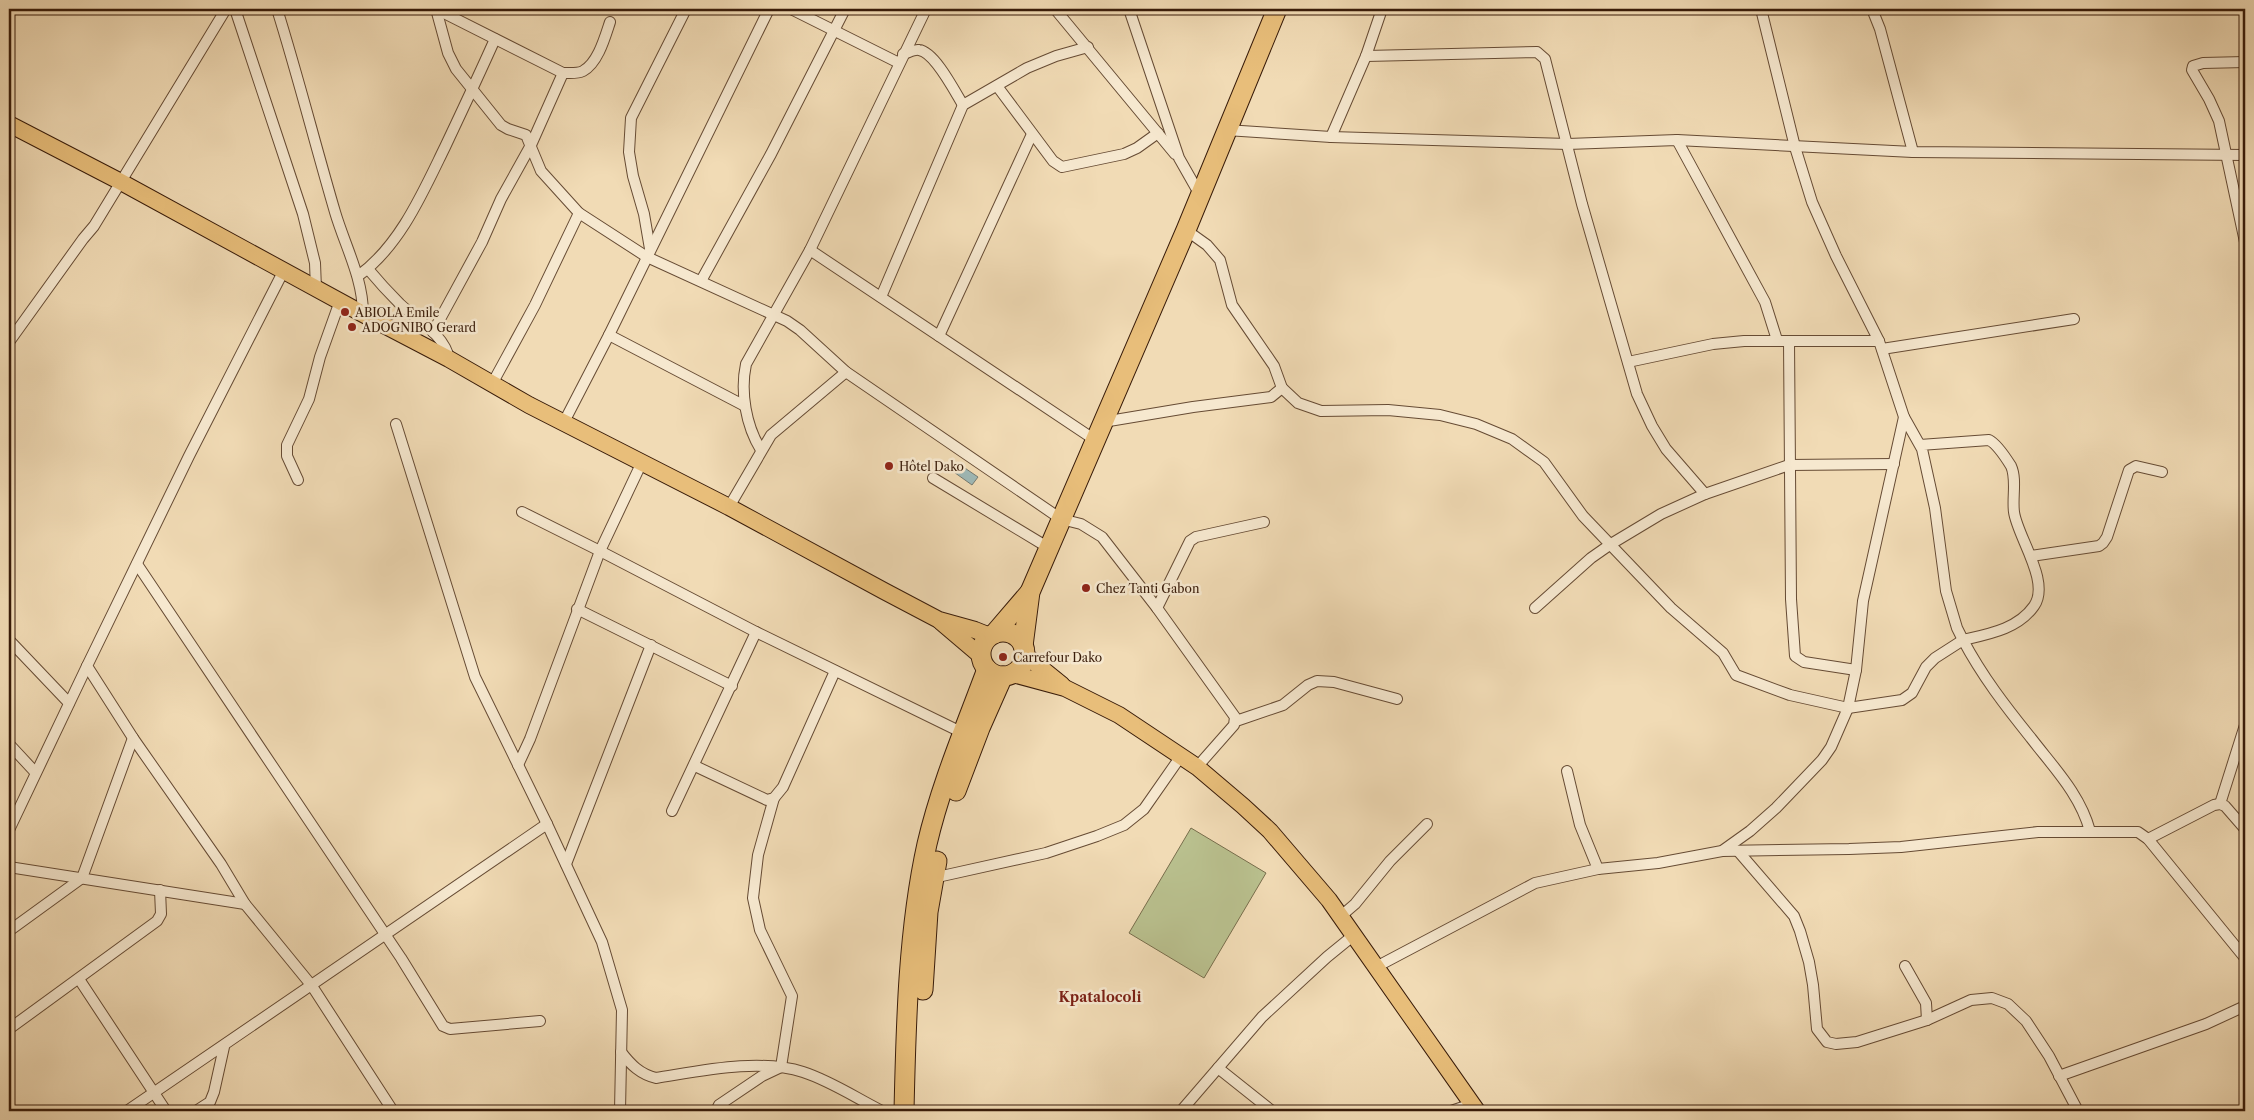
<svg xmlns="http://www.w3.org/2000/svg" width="2254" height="1120" viewBox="0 0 2254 1120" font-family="'Libre Caslon Text',serif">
<rect width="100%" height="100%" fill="#f1dbb5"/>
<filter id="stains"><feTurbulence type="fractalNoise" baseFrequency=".004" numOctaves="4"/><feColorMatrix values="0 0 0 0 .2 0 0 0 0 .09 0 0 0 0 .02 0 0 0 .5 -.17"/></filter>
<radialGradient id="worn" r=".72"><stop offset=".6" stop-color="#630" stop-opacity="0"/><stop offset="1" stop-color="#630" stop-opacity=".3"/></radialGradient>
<path fill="#b9c08e" stroke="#786e4c" d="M1191 828 1266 873 1204 978 1129 933Z"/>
<path fill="#9eb9b7" stroke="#757a71" d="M956 462 978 477 972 485 951 470Z"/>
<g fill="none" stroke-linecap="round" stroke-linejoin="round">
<defs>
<g id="street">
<path d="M235 9 303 214 315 263 316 289"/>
<path d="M277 9C298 76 315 144 335 212 345 246 363 278 363 314"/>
<path d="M436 9 448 53 456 69 501 125 508 129 526 135 541 171 579 213 647 257 787 321 800 330 846 372 1061 519 1081 524 1102 537 1157 608 1235 717 1234 725 1197 767"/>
<path d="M436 9 563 73C570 73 577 74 583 71 598 63 605 37 610 22"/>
<path d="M791 9 899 63"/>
<path d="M1055 9 1175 154"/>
<path d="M1129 9 1179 158 1200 195"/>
<path d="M1761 9 1795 147 1812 202 1836 256 1879 341 1904 417 1922 449 1935 508 1946 591 1957 628 1963 640C1989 634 2018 629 2034 606 2051 582 2017 536 2014 512 2012 498 2017 479 2011 466 2006 458 1997 444 1989 440L1920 445"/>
<path d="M1872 9 1880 29 1913 152"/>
<path d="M903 54C908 53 914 49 919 50 935 52 955 92 963 105"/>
<path d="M1366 56 1537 52 1545 59 1582 204 1637 394 1652 426 1666 449 1705 494"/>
<path d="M2245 62 2203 63 2193 66 2192 70 2209 99 2219 121 2245 242"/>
<path d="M997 86 1053 161 1062 167 1124 154 1137 148 1158 133"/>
<path d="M1226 130 1331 137 1568 144 1677 140 1913 152 2245 155"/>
<path d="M1331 137 1366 56 1382 9"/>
<path d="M1677 140 1765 302 1777 340"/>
<path d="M650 249 644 214 633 176 629 152 631 118 686 9"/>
<path d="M810 250 1095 440"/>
<path d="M368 269C378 281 389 293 400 304 417 320 445 335 449 359"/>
<path d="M283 272 189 456 87 666 133 738 221 864 245 904 312 986 393 1111"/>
<path d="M358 276C400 246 423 192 445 147 462 111 479 75 495 39"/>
<path d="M701 281 771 154 845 9"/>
<path d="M881 297 963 105 1027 68 1056 56 1088 47"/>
<path d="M433 332 482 242 501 199 531 145 563 73"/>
<path d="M609 335 745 406"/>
<path d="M939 336 1032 134"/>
<path d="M1789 341 1791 599 1795 656 1804 662 1856 670"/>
<path d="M9 342 83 239 94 226 226 9"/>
<path d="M1882 349 2074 319"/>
<path d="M1628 362 1713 344 1744 341H1879"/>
<path d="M492 384 535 305 579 213"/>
<path d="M1282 388 1298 403 1321 411 1388 410 1440 415 1476 424 1512 439 1544 462 1583 516 1671 608 1723 653 1736 675 1790 695 1848 708 1902 700 1912 693 1926 667 1935 658 1963 640C1982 676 2006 707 2031 738 2054 768 2080 794 2090 831"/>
<path d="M564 422 609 335 769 9"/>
<path d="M1103 422 1193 407 1271 397 1282 388 1274 366 1232 305 1220 260 1207 245 1186 230"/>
<path d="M396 424 475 677 547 824"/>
<path d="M761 450C746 426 740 392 746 364L810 250 926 9"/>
<path d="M933 478 1049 548"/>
<path d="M298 480 287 456V445L309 399 320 357 340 301"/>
<path d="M729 507 771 435 846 372"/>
<path d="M522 512 600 551 756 632 963 733"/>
<path d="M2031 556 2099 546 2103 543 2107 537 2129 470 2136 466 2162 472"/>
<path d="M137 564 401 958 443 1026 450 1029 540 1021"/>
<path d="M1157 608 1190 541 1196 537 1264 522"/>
<path d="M1535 608 1591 558 1611 544 1661 514 1705 494 1789 465 1894 464"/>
<path d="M577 609 732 686"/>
<path d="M9 640 69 703"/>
<path d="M1236 721 1283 705 1308 685 1317 681 1334 682 1397 699"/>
<path d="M9 744 35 772"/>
<path d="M518 765 530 739 600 551 642 462"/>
<path d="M695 766 767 800 774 798 783 787 835 671"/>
<path d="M1567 771 1580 825 1598 869"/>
<path d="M2220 804 2245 725"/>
<path d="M672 811 756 632"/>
<path d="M9 830 87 666"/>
<path d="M2148 839 2214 805 2220 804 2225 806 2245 829"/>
<path d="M1722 851 1849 849 1901 847 2038 832H2138L2148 839 2245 958"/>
<path d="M1738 851 1794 916 1800 931 1809 962 1813 985 1817 1029 1827 1042 1836 1044 1857 1042 1927 1020 1971 1000 1992 998 2008 1004 2026 1021 2049 1056 2078 1111"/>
<path d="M566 864 651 645"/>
<path d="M9 867 245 904"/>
<path d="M933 878 1046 853 1097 836 1124 825 1144 809 1181 756"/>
<path d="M1341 916 1355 904 1390 861 1427 824"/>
<path d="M9 931 82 878 133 738"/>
<path d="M1905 966 1926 1003 1927 1020"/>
<path d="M1376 967 1535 883 1598 869 1658 863 1722 851 1750 831 1776 808 1822 760 1831 747 1848 708 1856 670 1863 601 1904 417"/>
<path d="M79 979 166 1111"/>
<path d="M9 1029 157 921 161 914 160 890"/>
<path d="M621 1052C631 1065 640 1074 656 1078 701 1071 759 1058 803 1072 831 1081 856 1098 882 1111"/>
<path d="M1218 1068 1272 1111"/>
<path d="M2059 1076 2206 1024 2245 1006"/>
<path d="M127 1111 547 824 602 942 622 1010 620 1111"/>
<path d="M196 1111 210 1102 214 1092 224 1047"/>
<path d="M716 1111 719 1105 762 1076 781 1067 792 996 760 930 753 898 758 855 774 798"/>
<path d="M1181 1111 1262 1017 1327 957 1354 935"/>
<path d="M1451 1111 1472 1104"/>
</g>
<g id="primary">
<path d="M9 124 121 182 363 314 449 359 529 405 729 507 884 591 939 620 975 630 990 636"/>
<path d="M941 622 981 656"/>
<path d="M1025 655 1062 685"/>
<path d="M1013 674 1065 688 1119 715 1197 767 1243 806 1270 831 1329 900 1477 1111"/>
</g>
<g id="highway">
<circle cx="1003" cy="654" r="22"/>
<path d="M994 634 1030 592"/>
<path d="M1023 646 1030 592 1186 230 1277 9"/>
<path d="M956 791 980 728 1003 676"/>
<path d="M923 990 928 912 937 861"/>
<path d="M904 1111C906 1023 908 930 927 844 941 784 966 726 987 669"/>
</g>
</defs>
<use href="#street" stroke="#664b34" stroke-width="12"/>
<use href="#primary" stroke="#381b09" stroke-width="18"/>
<use href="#highway" stroke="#381b09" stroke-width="21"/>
<use href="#street" stroke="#f6e8cf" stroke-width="10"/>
<use href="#primary" stroke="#e8be7a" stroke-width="16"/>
<use href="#highway" stroke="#e8be7a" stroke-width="19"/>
</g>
<g fill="#8f2418" stroke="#f6e8cf" stroke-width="2">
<circle cx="345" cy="312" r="5"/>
<circle cx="352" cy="327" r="5"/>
<circle cx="889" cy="466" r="5"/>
<circle cx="1086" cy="588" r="5"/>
<circle cx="1003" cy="657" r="5"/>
</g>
<g text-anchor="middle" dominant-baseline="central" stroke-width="5" stroke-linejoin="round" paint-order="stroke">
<g font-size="12" fill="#381b09" stroke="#f6e8cf" text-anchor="start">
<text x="355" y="312">ABIOLA Emile</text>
<text x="362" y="327">ADOGNIBO Gerard</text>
<text x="899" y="466">Hôtel Dako</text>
<text x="1096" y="588">Chez Tanti Gabon</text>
<text x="1013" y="657">Carrefour Dako</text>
</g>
<g font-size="14" font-weight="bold" fill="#7a1f14" stroke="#f6e8cf">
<text x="1100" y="997">Kpatalocoli</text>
</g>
</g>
<rect width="2254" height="1120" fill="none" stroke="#f1dbb5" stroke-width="30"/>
<rect x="10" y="10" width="2234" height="1100" fill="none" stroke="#381b09" stroke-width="2.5"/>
<rect x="15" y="15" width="2224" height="1090" fill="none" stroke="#381b09"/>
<rect width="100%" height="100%" filter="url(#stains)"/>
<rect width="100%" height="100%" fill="url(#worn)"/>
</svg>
